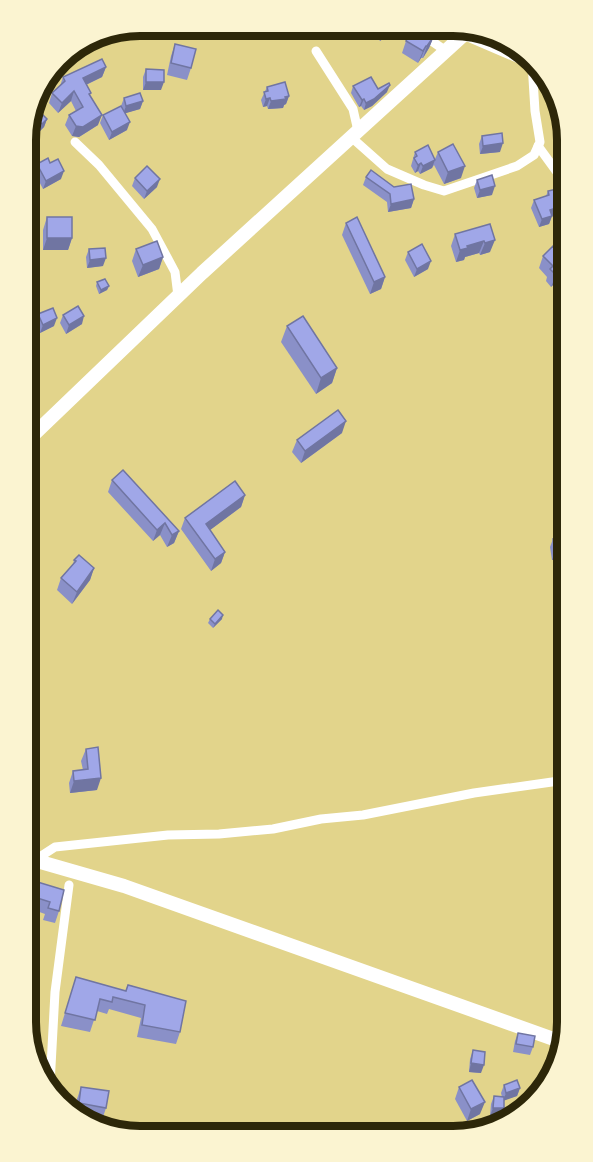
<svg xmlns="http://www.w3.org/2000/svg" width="593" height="1162" viewBox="0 0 593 1162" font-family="Ubuntu,sans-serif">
<rect width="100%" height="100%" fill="#e2d48b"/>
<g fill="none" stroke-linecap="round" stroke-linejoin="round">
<g stroke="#fff" stroke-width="9">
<path d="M402 27 433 42 446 51"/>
<path d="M316 51 353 109 358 131"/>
<path d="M351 137 387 169 424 185 444 191 517 166 534 155 540 142 535 111 532 63"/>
<path d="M75 142 99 165 152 229 175 272 178 296"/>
<path d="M538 146 562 179"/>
<path d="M35 860 55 847 168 835 219 834 273 829 321 819 363 815 474 793 566 780"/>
<path d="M50 1085 55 992 69 885"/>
</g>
<g stroke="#fff" stroke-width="14">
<path d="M465 33 535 63"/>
<path d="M28 440 202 273 471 28"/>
<path d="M30 859 124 886 562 1042"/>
</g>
</g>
<g fill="#8a90c8">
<path d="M376 27H391L389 34 380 41 374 33Z"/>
<path d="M434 36 429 48 423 58H421L418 63 402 53 406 41Z"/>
<path d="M175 44 191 68 187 80 167 75 171 56Z"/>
<path d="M106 67 102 77 86 85 91 93 90 95 98 125 79 137 72 136 65 125 69 115 76 111 71 101 58 113 49 103 52 93 60 86 63 77Z"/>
<path d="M146 69 161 90H143V77Z"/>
<path d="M353 86 378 89 387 92 372 106 364 110 361 106 359 107 351 93Z"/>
<path d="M267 87 289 96 286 104 284 105 283 108 268 109 267 106 263 107 261 100Z"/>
<path d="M124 98 143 101 140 109 125 113 127 130 109 140 100 123 103 115 121 106Z"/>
<path d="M33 114 47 119 44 127 39 132 29 122Z"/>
<path d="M482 136 500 152 480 154 479 144Z"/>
<path d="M415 152 435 159 438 152 461 178 444 184 434 165 432 168 420 174 418 171 415 173 411 166Z"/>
<path d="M50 163 61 179 43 189 34 172 37 164Z"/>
<path d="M366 177 394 187 414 199 411 208 388 212 387 202 363 185Z"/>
<path d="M135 178 157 187 144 199 132 186Z"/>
<path d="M477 180 492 195 477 198 474 188Z"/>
<path d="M548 191 562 207 560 214 552 216 549 224 539 227 531 208 534 200 546 196Z"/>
<path d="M47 217 72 238 68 250H43V230Z"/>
<path d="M346 223 385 277 381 289 370 294 342 235Z"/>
<path d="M490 224V252L480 255 479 253 465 257 464 260 456 262 451 246 455 234Z"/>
<path d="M89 249 103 266 87 268 86 257Z"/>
<path d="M136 249 163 257 159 269 138 277 132 261Z"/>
<path d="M408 252 428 269 414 277 405 260Z"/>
<path d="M562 255 563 283 558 287 554 284 551 287 546 281 547 277 539 268 543 256Z"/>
<path d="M97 282 109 286 107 290 99 294 96 286Z"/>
<path d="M38 314 54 326 40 333 35 322Z"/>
<path d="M63 315 82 324 66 334 60 323Z"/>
<path d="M287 326 337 368 332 383 316 394 281 342Z"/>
<path d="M342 433 301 463 292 452 297 440Z"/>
<path d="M112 480 179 531 174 543 167 547 160 535 153 541 108 492Z"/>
<path d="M245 495 241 507 210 530 225 552 221 563 211 571 181 529 185 518Z"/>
<path d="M564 538V568L562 558 552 560 550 547 553 539Z"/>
<path d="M74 560 94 568 90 580 72 604 57 590 61 578 73 565Z"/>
<path d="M210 619H222L213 628 208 623Z"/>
<path d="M86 749 97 790 70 793 69 783 73 771 83 770 81 761Z"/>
<path d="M31 880 59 911 55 923 43 920 45 914 31 909Z"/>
<path d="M76 977 125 991 128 985 180 1032 176 1044 137 1037 141 1018 109 1009 107 1014 97 1011 90 1032 61 1026Z"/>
<path d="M518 1033 533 1047 530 1055 513 1052 515 1041Z"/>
<path d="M473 1050 481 1073 469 1072 470 1059Z"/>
<path d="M504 1085 520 1088 517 1096 504 1100V1108L501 1116H490L491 1104 494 1096 502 1097 501 1093Z"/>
<path d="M81 1087 106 1108 102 1120 84 1117 75 1113 77 1099Z"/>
<path d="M459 1087 480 1114 467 1121 455 1099Z"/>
</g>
<g fill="#7075a2">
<path d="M298 27H304L296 31Z"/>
<path d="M390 27H391L389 34 380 41 383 33Z"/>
<path d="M434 36 429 48 423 58 427 46Z"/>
<path d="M426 46 421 58 418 63 423 51Z"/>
<path d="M106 67 102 77 79 88 83 78Z"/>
<path d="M146 82H164L161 90H143Z"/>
<path d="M390 85 387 92 372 106 364 110 366 103Z"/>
<path d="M74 91 71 101 58 113 62 103Z"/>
<path d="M289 96 286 104 284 105 283 108 268 109 271 101Z"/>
<path d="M270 98 267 106 263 107 266 99Z"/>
<path d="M364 99 361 106 359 107 362 100Z"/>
<path d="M143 101 140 109 123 114 126 106Z"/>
<path d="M102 115 98 125 79 137 72 136 76 126Z"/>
<path d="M47 119 44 127 39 132 42 124Z"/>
<path d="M130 122 127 130 109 140 112 132Z"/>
<path d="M503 143 500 152 480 154 483 146Z"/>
<path d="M435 160 432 168 420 174 423 166Z"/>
<path d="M421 163 418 171 415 173 418 165Z"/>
<path d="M465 166 461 178 444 184 448 172Z"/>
<path d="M64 171 61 179 43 189 46 181Z"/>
<path d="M160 179 157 187 144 199 147 191Z"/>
<path d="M495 186 492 195 477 198 480 190Z"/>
<path d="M414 199 411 208 388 212 391 204Z"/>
<path d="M562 206 560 214 547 217 550 210Z"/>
<path d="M552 216 549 224 539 227 542 219Z"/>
<path d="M47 238H72L68 250H43Z"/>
<path d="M495 240 490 252 480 255 485 243Z"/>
<path d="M484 241 479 253 465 257 464 260 456 262 460 250 467 246Z"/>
<path d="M163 257 159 269 138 277 143 265Z"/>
<path d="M106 258 103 266 87 268 90 260Z"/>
<path d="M431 261 428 269 414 277 417 269Z"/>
<path d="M559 272 554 284 551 287 556 275Z"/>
<path d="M563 275V283L558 287Z"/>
<path d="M385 277 381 289 370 294 374 282Z"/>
<path d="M109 286 107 290 99 294 101 290Z"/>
<path d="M84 316 82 324 66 334 69 325Z"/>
<path d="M57 318 54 326 40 333 43 325Z"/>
<path d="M337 368 332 383 316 394 321 378Z"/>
<path d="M346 421 342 433 301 463 305 451Z"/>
<path d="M245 495 241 507 202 536 206 524Z"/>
<path d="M165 523 160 535 153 541 157 530Z"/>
<path d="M179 531 174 543 167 547 172 535Z"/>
<path d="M564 551 562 558 552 560 555 552Z"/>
<path d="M225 552 221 563 211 571 215 559Z"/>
<path d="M94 568 90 580 72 604 77 592Z"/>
<path d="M36 607 31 621 29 622V609Z"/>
<path d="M223 615 222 619 213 628 215 624Z"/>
<path d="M101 778 97 790 70 793 74 781Z"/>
<path d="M471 1063 484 1065 481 1073 469 1072Z"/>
<path d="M520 1088 517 1096 503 1101 506 1093Z"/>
<path d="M485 1102 480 1114 467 1121 471 1109Z"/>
<path d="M493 1108H504L501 1116H490Z"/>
</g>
<g fill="#a0a7e8" stroke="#7075a2" stroke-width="1.5">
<path d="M378 27H390L383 33Z"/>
<path d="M414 27H416L434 36 427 46H426L423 51 406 41Z"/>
<path d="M175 44 196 49 191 68 171 63Z"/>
<path d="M102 59 106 67 83 78 91 93 89 94 102 115 83 127 76 126 69 115 83 107 74 91 62 103 52 93 65 81 63 77Z"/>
<path d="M146 69 164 70V82H146Z"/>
<path d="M371 77 378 89 389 83 390 85 374 99 366 103 364 99 362 100 353 86Z"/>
<path d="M285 82 289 96 285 97 286 99 271 101 270 98 266 99 264 92 268 91 267 87Z"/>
<path d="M140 93 143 101 126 106 124 98Z"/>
<path d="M121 106 130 122 112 132 103 115Z"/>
<path d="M37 109 47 119 42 124 32 115Z"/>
<path d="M502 133 503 143 483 146 482 136Z"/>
<path d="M453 144 465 166 448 172 438 152Z"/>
<path d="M428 145 435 160 423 166 421 163 418 165 414 158 417 156 415 152Z"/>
<path d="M48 158 50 163 58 159 64 171 46 181 37 164Z"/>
<path d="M147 166 160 179 147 191 135 178Z"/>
<path d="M371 170 394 187 411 184 414 199 391 204 390 194 366 177Z"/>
<path d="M492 175 495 186 480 190 477 180Z"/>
<path d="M557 189 562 206 550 210 552 216 542 219 534 200 549 195 548 191Z"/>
<rect x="47" y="217" width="25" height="21"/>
<path d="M357 217 385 277 374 282 346 223Z"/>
<path d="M490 224 495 240 485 243 484 241 467 246 468 248 460 250 455 234Z"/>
<path d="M157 241 163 257 143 265 136 249Z"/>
<path d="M422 244 431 261 417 269 408 252Z"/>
<path d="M553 246 562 255V275L559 272 556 275 550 269 553 266 543 256Z"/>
<path d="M105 248 106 258 90 260 89 249Z"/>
<path d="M105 279 109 286 101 290 97 282Z"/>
<path d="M78 306 84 316 69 325 63 315Z"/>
<path d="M53 308 57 318 43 325 38 314Z"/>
<path d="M303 316 337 368 321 378 287 326Z"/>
<path d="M338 410 346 421 305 451 297 440Z"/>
<path d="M123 470 179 531 172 535 165 523 157 530 112 480Z"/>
<path d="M235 481 245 495 206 524 225 552 215 559 185 518Z"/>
<path d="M564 538V551L555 552 553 539Z"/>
<path d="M79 555 94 568 77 592 61 578 76 561 74 560Z"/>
<path d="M29 582 36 607 29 609Z"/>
<path d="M218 610 223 615 215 624 210 619Z"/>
<path d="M98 747 101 778 74 781 73 771 88 769 86 749Z"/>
<path d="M31 880 64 890 59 911 48 908 50 902 31 896Z"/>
<path d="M76 977 126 991 128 985 186 1001 180 1032 142 1025 145 1005 113 997 112 1002 100 999 95 1020 65 1013Z"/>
<path d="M518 1033 535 1036 533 1047 516 1044Z"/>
<path d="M473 1050 485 1052 484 1065 471 1063Z"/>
<path d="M472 1080 485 1102 471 1109 459 1087Z"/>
<path d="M517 1080 520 1088 506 1093 504 1085Z"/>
<path d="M81 1087 109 1091 106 1108 79 1103Z"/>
<path d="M494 1096 504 1097V1108H493Z"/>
</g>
<path d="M0 0H593V1162H0ZM140 36H453A104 104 0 0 1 557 140V1022A104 104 0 0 1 453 1126H140A104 104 0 0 1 36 1022V140A104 104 0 0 1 140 36Z" fill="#fbf4d1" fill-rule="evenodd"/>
<path fill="none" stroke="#2d2709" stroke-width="8" d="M140 36H453A104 104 0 0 1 557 140V1022A104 104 0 0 1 453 1126H140A104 104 0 0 1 36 1022V140A104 104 0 0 1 140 36Z"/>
</svg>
